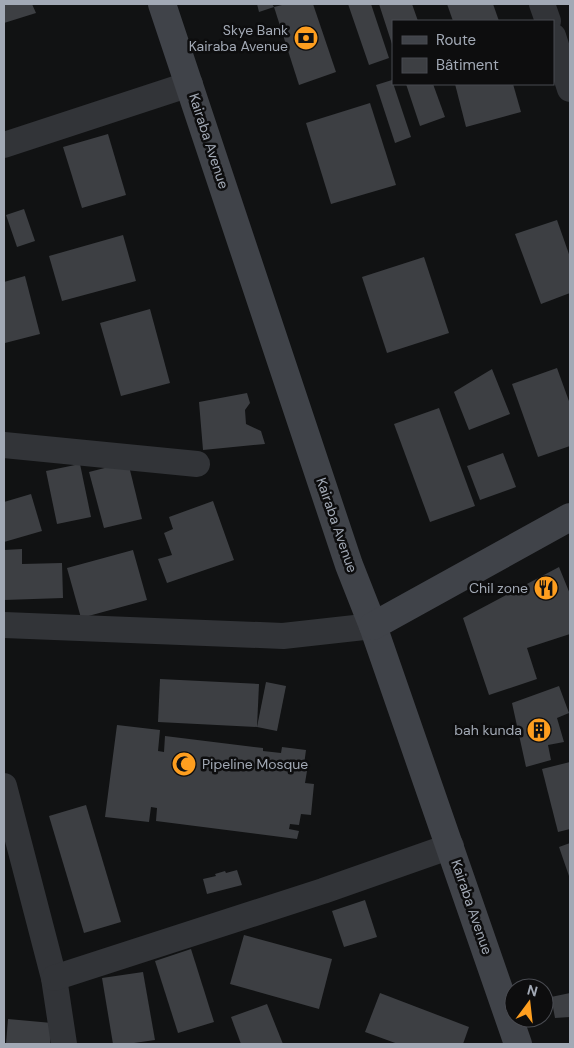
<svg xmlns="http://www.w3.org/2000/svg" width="574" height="1048" viewBox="0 0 574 1048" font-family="'DM Sans',sans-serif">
<rect width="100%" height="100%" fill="#111213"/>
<g fill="#3d3f43">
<path d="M4 4H32L36 13 4 23Z"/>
<path d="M257 4H272L274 7 259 12Z"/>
<path d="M286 4H313L336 72 299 85 274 7Z"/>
<path d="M348 4H371L389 58 369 65Z"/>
<path d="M379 4H412L418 21H393L392 44Z"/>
<path d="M447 4H493L499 21H453Z"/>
<path d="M392 80 411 137 395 143 376 85Z"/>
<path d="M406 84H433L445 117 420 126Z"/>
<path d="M455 84H513L521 112 466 127Z"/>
<path d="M370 103 396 185 331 204 306 123Z"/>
<path d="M108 134 126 195 82 208 63 147Z"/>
<path d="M24 209 35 241 17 247 6 215Z"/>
<path d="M557 220 570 257V293L541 304 515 234Z"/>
<path d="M123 235 136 281 62 301 49 256Z"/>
<path d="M424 257 449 333 387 353 362 277Z"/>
<path d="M25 276 40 334 5 343 4 282Z"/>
<path d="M150 309 170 383 121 396 100 323Z"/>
<path d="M557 368 570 404V446L538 457 512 384Z"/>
<path d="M492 369 510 414 469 430 454 392Z"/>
<path d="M247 393 250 403 245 410 246 424 261 431 265 444 203 450 199 402Z"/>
<path d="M439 408 475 506 430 522 394 424Z"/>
<path d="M503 453 516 487 480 500 467 466Z"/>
<path d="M128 462 142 519 104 528 89 472Z"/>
<path d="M80 464 91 517 57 524 46 471Z"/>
<path d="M31 494 42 531 4 542V502Z"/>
<path d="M213 501 234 560 167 583 158 559 172 555 164 533 173 529 169 517Z"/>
<path d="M22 549V564L62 563 63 598 4 600V550Z"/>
<path d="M133 550 147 600 81 618 67 568Z"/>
<path d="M559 567 570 594V634L527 648 537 679 489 695 463 618Z"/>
<path d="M160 679 259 684 257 727 158 722Z"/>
<path d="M266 682 286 686 277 731 257 727Z"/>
<path d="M559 686 569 713 557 718 564 742 548 745 551 760 526 767 512 703Z"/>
<path d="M117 725 160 730 158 751 164 752 165 736 263 748V751L281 753 282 747 306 750 304 765H298L297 769 307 771 305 783 314 784 311 815 301 814 299 825 290 824 289 829 299 831 297 839 156 821 157 808 151 807 149 822 105 817Z"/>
<path d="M570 762V829L558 832 542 769Z"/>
<path d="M86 805 121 922 84 933 49 816Z"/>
<path d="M570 843V879L559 847Z"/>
<path d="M237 870 242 885 207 894 203 879 216 876 215 874 225 871 226 873Z"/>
<path d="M365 900 377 937 344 947 332 911Z"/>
<path d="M244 935 332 959 319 1009 230 984Z"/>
<path d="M191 949 214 1022 178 1033 155 961Z"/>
<path d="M143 972 155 1040 127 1044H113L102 978Z"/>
<path d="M380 993 469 1027 463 1044H398L365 1032Z"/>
<path d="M570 993V1017L555 1018 551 997Z"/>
<path d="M267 1004 283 1044H241L231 1017Z"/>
<path d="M8 1019 52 1023 50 1044H6Z"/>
</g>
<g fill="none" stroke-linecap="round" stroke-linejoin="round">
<g stroke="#323438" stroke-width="26">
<path d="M542 4 548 21"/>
<path d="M553 36 570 89"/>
<path d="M4 145 190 84"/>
<path d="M4 445 197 464"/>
<path d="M4 625 283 636 373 626"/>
<path d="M4 786 54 978 64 1044"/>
<path d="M54 978 323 891 451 846"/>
</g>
<g stroke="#404349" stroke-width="28">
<path d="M162 4 349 565 373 626 518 1044"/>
<path d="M373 626 570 517"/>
</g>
</g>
<defs>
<symbol id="bank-disc" viewBox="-11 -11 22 22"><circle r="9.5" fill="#fe9e1f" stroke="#0d0d0e"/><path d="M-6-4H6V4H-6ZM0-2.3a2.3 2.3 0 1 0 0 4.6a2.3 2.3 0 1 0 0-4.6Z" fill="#111"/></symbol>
<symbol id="restaurant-disc" viewBox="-11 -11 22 22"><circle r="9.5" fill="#fe9e1f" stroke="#0d0d0e"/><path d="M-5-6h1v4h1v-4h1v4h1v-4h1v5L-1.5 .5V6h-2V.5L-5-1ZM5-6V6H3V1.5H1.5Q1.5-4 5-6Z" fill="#111"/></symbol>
<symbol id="building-disc" viewBox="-11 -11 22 22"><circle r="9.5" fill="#fe9e1f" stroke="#0d0d0e"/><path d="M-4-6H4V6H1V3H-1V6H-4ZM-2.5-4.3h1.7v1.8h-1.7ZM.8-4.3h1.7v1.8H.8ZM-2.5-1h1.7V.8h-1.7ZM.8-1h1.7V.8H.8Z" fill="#111"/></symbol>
<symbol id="mosque-disc" viewBox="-11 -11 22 22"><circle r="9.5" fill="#fe9e1f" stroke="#0d0d0e"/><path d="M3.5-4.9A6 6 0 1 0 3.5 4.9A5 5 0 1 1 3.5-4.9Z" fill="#111"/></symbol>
</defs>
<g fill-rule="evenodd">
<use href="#bank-disc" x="292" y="24" width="28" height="28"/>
<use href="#restaurant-disc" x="532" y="574" width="28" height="28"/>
<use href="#building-disc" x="525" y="716" width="28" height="28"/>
<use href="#mosque-disc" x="170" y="750" width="28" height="28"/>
</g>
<g text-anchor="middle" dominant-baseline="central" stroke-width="5" stroke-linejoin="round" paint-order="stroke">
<g font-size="14" fill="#a2a9b5" stroke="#0d0d0e" text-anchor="end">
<text x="288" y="30">Skye Bank<tspan x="288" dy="16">Kairaba Avenue</tspan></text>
<text x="528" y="588">Chil zone</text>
<text x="522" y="730">bah kunda</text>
<text x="202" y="764" text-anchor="start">Pipeline Mosque</text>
</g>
<g font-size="14" fill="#a2a9b5" stroke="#0d0d0e">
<text transform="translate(209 141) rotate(72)">Kairaba Avenue</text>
<text transform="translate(337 525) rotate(71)">Kairaba Avenue</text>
<text transform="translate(472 907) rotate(71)">Kairaba Avenue</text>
</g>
</g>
<rect width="574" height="1048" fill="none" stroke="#a2a9b5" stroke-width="10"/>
<rect x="392" y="20" width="162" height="65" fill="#0d0d0e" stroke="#494b51"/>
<rect x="402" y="36" width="25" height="8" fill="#404349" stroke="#494b51"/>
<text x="436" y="45" font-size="15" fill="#a2a9b5">Route</text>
<rect x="402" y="58" width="25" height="15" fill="#3d3f43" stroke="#494b51"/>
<text x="436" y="70" font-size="15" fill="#a2a9b5">Bâtiment</text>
<g transform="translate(529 1003) rotate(15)"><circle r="24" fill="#0d0d0e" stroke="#494b51"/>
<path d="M0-4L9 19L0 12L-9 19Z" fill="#fe9e1f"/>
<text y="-8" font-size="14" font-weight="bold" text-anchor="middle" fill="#a2a9b5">N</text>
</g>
</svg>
